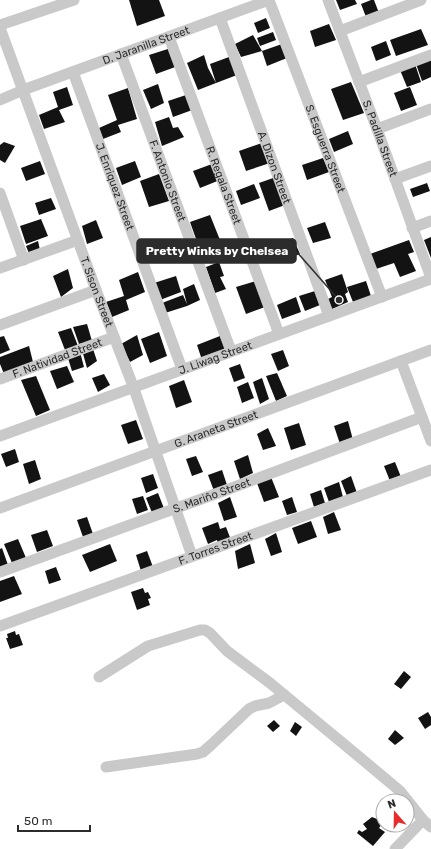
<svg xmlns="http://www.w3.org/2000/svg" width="431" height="849" viewBox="0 0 431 849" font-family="Rubik,sans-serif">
<rect width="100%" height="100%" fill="#fff"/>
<g fill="#131313">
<path d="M129 0H159L165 16 137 26Z"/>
<path d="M336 0H355L357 4 340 10Z"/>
<path d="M371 0H374L379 13 366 17 361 4Z"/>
<path d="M266 18 270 28 258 33 254 23Z"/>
<path d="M329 24 336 40 315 47 310 31Z"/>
<path d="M421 29 428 45 396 56 390 40Z"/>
<path d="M273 32 276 40 260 46 257 38Z"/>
<path d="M253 35 262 51 241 57 235 44Z"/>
<path d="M386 41 391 55 376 61 371 47Z"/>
<path d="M282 44 287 58 267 66 262 51Z"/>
<path d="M171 48 178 66 156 74 149 55Z"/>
<path d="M204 55 208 68 216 83 210 64 229 57 237 75 216 83 198 90 187 63Z"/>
<path d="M431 58V77L422 81 416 64Z"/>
<path d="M415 64 421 82 407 87 400 70Z"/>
<path d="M351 82 364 113 343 120 331 89Z"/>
<path d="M158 84 164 103 151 109 143 90Z"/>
<path d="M67 87 73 105 59 110 65 122 44 129 39 115 58 107 53 92Z"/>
<path d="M410 87 417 105 401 111 394 93Z"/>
<path d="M128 88 137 119 118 125 121 132 103 139 99 128 117 120 108 95Z"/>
<path d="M189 94 195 109 173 117 168 101Z"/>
<path d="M169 117 173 128 178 127 184 137 162 146 155 122Z"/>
<path d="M348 131 353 144 334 152 329 139Z"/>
<path d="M4 142 15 146 5 163 0 160V145Z"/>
<path d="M262 143 270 163 246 171 239 151Z"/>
<path d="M323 158 329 172 307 180 302 165Z"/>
<path d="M40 161 45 174 26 181 21 168Z"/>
<path d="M135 161 141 177 122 185 116 168Z"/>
<path d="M212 164 220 180 200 188 193 171Z"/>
<path d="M159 174 169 201 149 207 140 181Z"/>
<path d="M276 177 285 205 269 211 259 183Z"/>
<path d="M427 183 430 191 413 197 410 189Z"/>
<path d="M254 184 260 198 241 205 236 191Z"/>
<path d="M51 198 56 209 39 215 35 203Z"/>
<path d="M210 215 222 245 201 253 190 222Z"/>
<path d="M41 219 48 236 26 244 20 226Z"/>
<path d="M96 220 103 238 87 244 82 226Z"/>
<path d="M325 222 331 238 313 243 307 228Z"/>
<path d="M431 237V258L424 240Z"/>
<path d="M293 238 300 254 281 261 275 246Z"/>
<path d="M409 240 414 252 408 254 416 271 400 277 394 263 376 269 370 254Z"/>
<path d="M38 241 40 250 30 256 26 246Z"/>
<path d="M219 262 224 276 220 277 226 289 215 293 206 267Z"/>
<path d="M68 269 73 288 61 297 53 276Z"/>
<path d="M138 272 145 292 126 300 129 310 112 317 106 302 124 296 119 280Z"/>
<path d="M342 274 348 292 345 294 348 302 332 309 328 299 332 297 325 280Z"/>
<path d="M176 276 181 292 160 300 154 283Z"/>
<path d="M256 281 265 307 246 314 236 287Z"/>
<path d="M366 281 371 296 353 302 347 287Z"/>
<path d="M194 284 200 300 187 306 165 313 162 303 183 295 187 304 183 289Z"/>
<path d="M315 291 320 305 305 311 299 296Z"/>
<path d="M296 297 301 312 282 319 277 305Z"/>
<path d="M87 324 92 341 79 344 73 327Z"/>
<path d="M71 328 78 346 65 350 58 332Z"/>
<path d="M159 332 167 356 150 363 141 339Z"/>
<path d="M137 335 143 355 130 362 121 344Z"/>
<path d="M4 336 10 350 0 354V337Z"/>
<path d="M220 336 226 351 202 360 197 345Z"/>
<path d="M29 346 33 362 4 374 0 364V357Z"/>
<path d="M92 346 97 361 87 368 82 350Z"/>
<path d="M283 350 289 366 278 371 271 354Z"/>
<path d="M80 352 84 367 72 371 67 355Z"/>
<path d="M240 364 245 378 234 382 229 368Z"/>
<path d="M67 366 74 382 57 389 50 371Z"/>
<path d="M277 373 287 396 276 401 266 376Z"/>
<path d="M104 374 110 385 98 392 92 378Z"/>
<path d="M36 376 50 410 36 416 21 380Z"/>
<path d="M262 378 269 399 260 404 253 382Z"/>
<path d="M184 380 192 402 176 408 169 386Z"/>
<path d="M248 382 254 398 242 403 237 387Z"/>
<path d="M136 420 143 439 128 444 121 425Z"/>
<path d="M348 421 353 440 340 444 334 426Z"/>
<path d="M299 423 306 445 291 450 284 428Z"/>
<path d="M268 428 276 446 263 450 257 434Z"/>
<path d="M15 449 19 462 6 467 1 454Z"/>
<path d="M248 455 253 473 240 479 234 461Z"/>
<path d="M196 456 203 472 192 476 186 459Z"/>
<path d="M35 460 41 479 29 484 23 464Z"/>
<path d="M395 462 401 477 390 481 384 466Z"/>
<path d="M222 470 228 488 214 491 208 475Z"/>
<path d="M153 474 158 488 146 493 141 478Z"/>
<path d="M351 476 357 493 347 496 341 481Z"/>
<path d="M271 477 279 497 264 502 257 483Z"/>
<path d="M339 482 343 497 329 502 324 488Z"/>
<path d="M321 490 325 503 314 507 310 494Z"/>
<path d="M158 493 165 511 153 515 146 498Z"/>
<path d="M143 496 148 510 137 514 132 499Z"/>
<path d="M230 497 237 517 224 521 218 503Z"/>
<path d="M292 497 297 512 287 515 282 501Z"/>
<path d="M334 512 341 530 328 534 323 517Z"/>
<path d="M87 517 93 534 83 537 77 520Z"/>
<path d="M311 521 317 537 298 544 292 528Z"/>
<path d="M218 522 220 529 226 527 231 540 218 544 217 540 208 544 202 528Z"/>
<path d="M47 530 53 546 37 552 31 535Z"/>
<path d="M276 533 282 552 271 556 265 539Z"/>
<path d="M18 539 26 558 12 563 4 544Z"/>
<path d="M110 544 117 561 90 572 82 555Z"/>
<path d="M250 544 255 563 238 569 235 551Z"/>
<path d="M2 548 8 565 0 568V549Z"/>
<path d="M147 551 153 567 141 571 136 555Z"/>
<path d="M56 567 61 580 49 584 45 571Z"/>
<path d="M14 576 22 594 0 602V581Z"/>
<path d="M143 588 145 593 148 592 151 598 148 599 150 605 137 610 131 592Z"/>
<path d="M15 631 16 635 19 634 23 645 10 649 6 638H8L7 634Z"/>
<path d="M404 671 411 677 401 689 394 684Z"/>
<path d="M428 712 431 717V725L425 729 418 718Z"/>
<path d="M274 720 280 726 273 732 267 726Z"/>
<path d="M295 722 302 727 296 736 290 731Z"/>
<path d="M395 730 404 738 395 745 388 739Z"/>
<path d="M372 817 382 821 380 823 382 824 379 828 385 832 373 846 357 833 359 830 362 832 367 829 363 824Z"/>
</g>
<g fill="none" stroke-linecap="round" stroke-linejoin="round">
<g stroke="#c9c9c9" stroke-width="11">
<path id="s1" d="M269 0 382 297"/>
<path id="s2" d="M328 0 377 129 431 278"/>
<path id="s3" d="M220 18 329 316"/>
<path d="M0 25 74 0"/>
<path id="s4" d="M0 28 96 290 133 386 192 556"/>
<path d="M340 31 421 0"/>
<path id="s5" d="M169 37 279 334"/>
<path id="s6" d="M121 54 231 351"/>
<path id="s7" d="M73 72 182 369"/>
<path d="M359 82 431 55"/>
<path id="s8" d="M0 100 23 90 269 0"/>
<path d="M377 129 431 109"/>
<path d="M395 179 431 166"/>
<path d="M0 193 24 260"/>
<path d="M412 228 431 221"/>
<path d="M0 268 78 240"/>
<path d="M0 325 96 290"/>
<path d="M401 361 431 441"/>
<path id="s9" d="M0 379 114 337"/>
<path id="s10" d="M0 436 431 279"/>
<path id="s11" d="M0 508 431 350"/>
<path id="s12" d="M0 572 229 489 422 417"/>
<path id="s13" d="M0 626 431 470"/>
<path d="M99 677 148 646 200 630H205L210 633 227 651 270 683 357 755 400 791 423 820 431 827"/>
<path d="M106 767 197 754 203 752 211 745 249 709 255 706 269 703 284 695"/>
<path d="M395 849 423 820"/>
</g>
</g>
<g text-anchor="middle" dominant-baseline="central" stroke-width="4" stroke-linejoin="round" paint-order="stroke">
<g font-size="11" fill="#2c2c2c" stroke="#fff">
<text stroke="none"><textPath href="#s8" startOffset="156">D. Jaranilla Street</textPath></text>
<text stroke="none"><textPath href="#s2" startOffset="148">S. Padilla Street</textPath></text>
<text stroke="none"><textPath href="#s1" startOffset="159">S. Esguerra Street</textPath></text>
<text stroke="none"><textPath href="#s3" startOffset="159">A. Dizon Street</textPath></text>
<text stroke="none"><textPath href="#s6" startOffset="135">F. Antonio Street</textPath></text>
<text stroke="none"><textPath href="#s5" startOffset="158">R. Regala Street</textPath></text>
<text stroke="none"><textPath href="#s7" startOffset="122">J. Enriquez Street</textPath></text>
<text stroke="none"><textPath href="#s4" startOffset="281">T. Sison Street</textPath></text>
<text stroke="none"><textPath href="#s10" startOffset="229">J. Liwag Street</textPath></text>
<text stroke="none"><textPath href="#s9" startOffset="61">F. Natividad Street</textPath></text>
<text stroke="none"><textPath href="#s11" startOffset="230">G. Araneta Street</textPath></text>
<text stroke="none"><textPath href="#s12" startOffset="225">S. Mariño Street</textPath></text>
<text stroke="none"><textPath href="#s13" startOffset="229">F. Torres Street</textPath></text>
</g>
</g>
<path fill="none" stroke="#2c2c2c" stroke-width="1.5" d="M339 300L296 251"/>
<circle fill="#2c2c2c" stroke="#fff" stroke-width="1.5" cx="339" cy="300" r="4"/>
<rect fill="#2c2c2c" stroke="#2c2c2c" stroke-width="1.5" x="137" y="239" width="159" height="24" rx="4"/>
<g font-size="12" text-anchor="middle" font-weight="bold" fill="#fff">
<text x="217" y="255">Pretty Winks by Chelsea</text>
</g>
<g transform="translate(395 813) rotate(340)"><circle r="19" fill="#ffffff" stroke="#ababab"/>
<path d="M0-3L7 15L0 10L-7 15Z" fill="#e72c2b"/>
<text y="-6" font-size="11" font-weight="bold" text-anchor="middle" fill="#2c2c2c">N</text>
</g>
<path d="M18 825v6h72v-6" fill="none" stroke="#2c2c2c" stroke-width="2"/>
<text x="24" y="825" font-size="12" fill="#2c2c2c" stroke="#ffffff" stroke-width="3" paint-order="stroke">50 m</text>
</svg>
